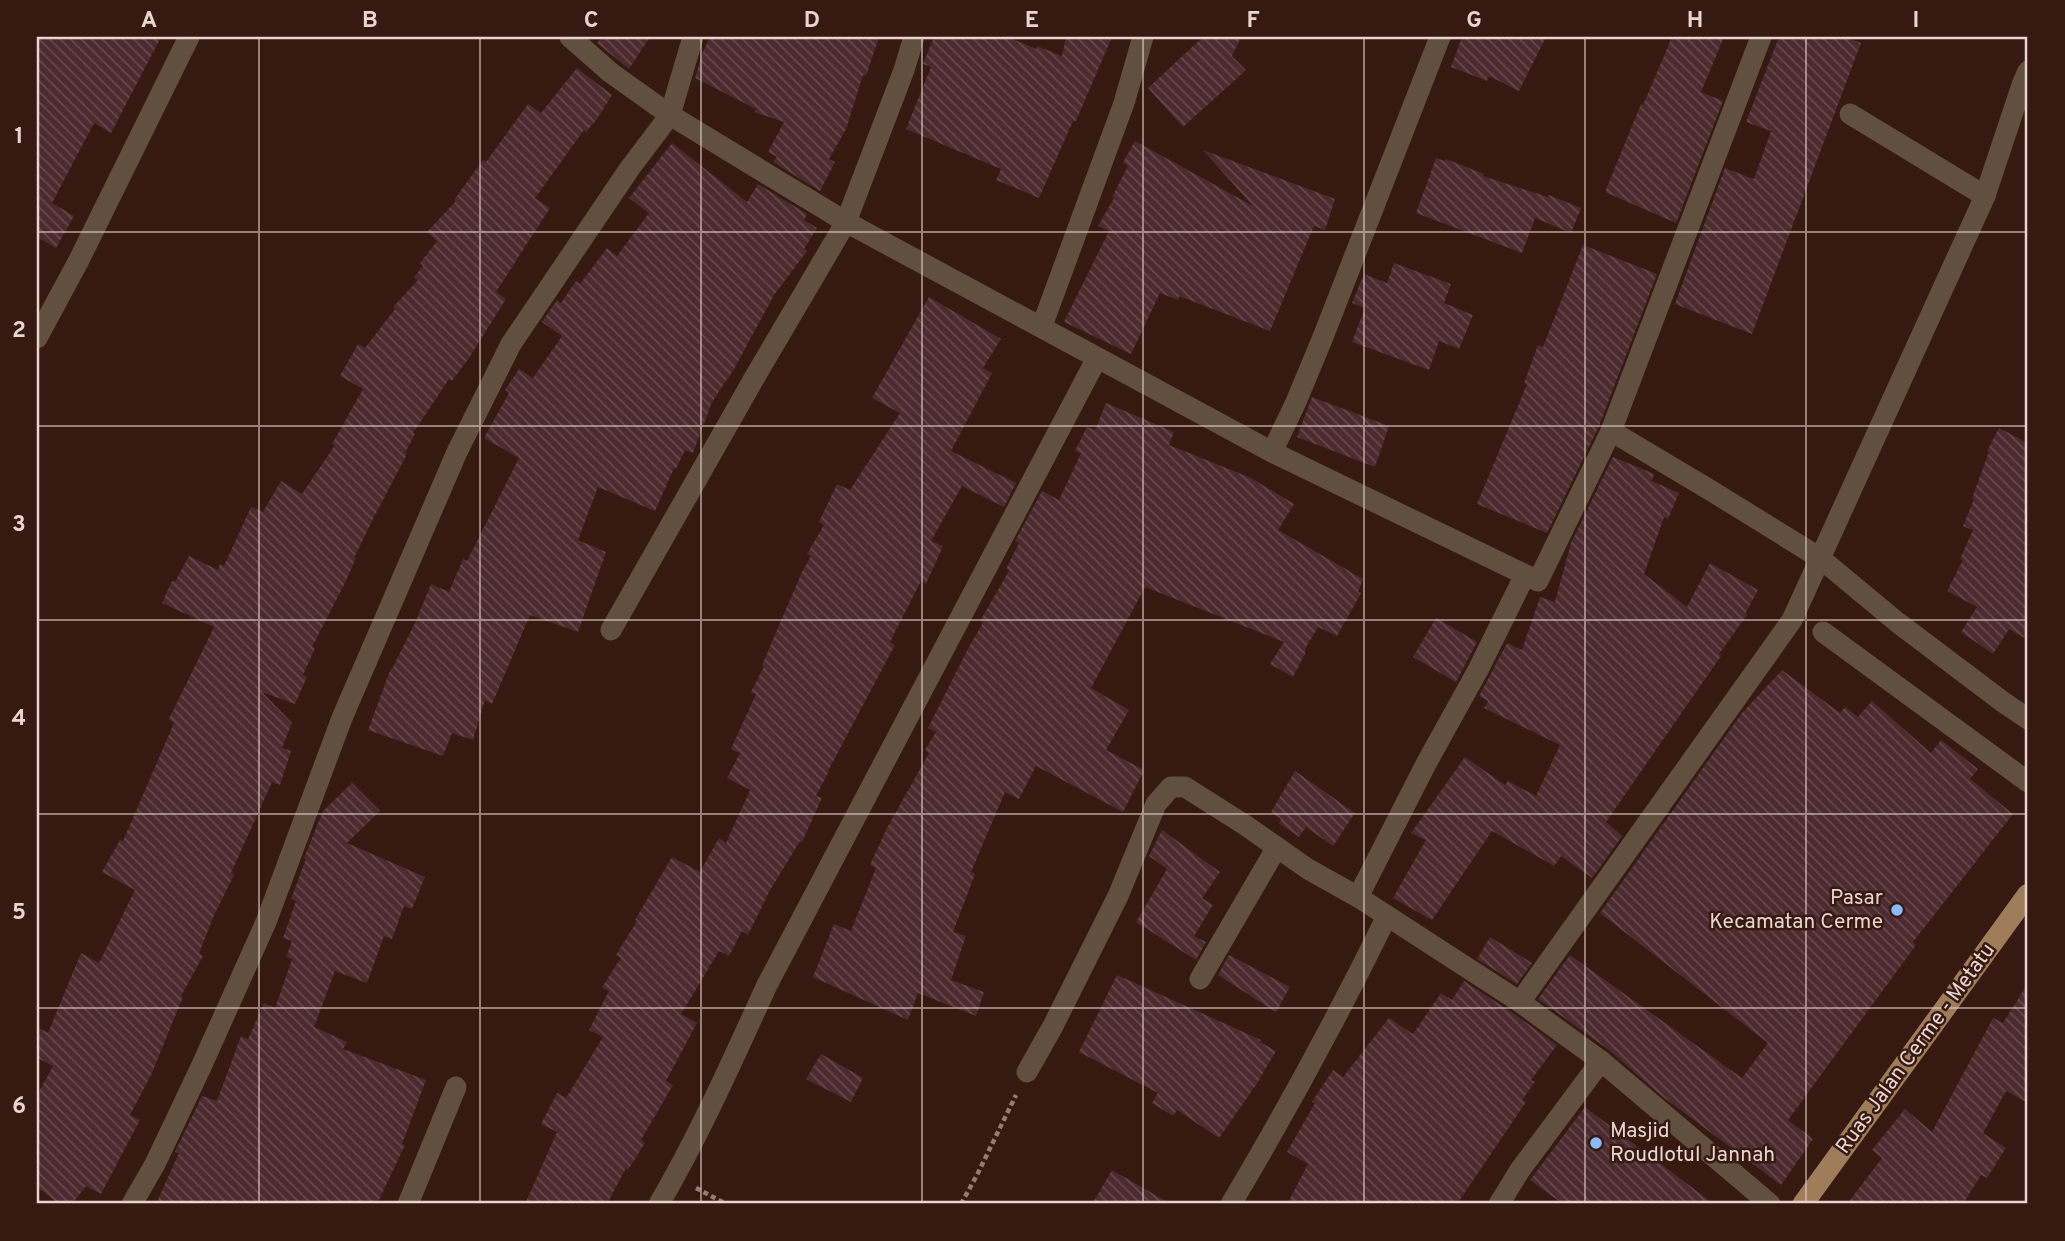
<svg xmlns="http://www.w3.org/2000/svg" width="2065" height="1241" viewBox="0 0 2065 1241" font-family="Overpass,sans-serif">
<defs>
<pattern id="building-back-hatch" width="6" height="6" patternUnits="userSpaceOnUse" patternTransform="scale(1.75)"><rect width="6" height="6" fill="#4c2b30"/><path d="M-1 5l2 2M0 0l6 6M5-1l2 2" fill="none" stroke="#66494d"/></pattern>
</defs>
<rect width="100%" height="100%" fill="#361910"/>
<g fill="url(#building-back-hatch)">
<path d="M37 37H161L111 133 94 123 52 203 74 216 56 248 37 237Z"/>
<path d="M602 37H650L629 69 597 43Z"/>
<path d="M710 37H879L866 76 863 75 846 129 829 159 835 162 820 191 773 162 777 157 768 152 784 122 754 112 756 109 695 78 702 54Z"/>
<path d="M934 37H1008L1036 49 1037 46 1062 56 1066 37H1112L1076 121H1073L1039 198 996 180 1001 169 906 129 931 67 923 64Z"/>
<path d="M1203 37H1241L1232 56 1246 70 1183 127 1148 88Z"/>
<path d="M1462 37H1546L1519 91 1489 76 1487 81 1451 67Z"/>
<path d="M1672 37H1724L1701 92 1723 101 1676 223 1605 192 1641 104 1643 105Z"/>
<path d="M1779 37H1844L1861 43 1752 334 1675 304 1725 168 1754 179 1771 131 1746 122Z"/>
<path d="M577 68 612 95 597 119 586 132 584 130 535 198 550 208 496 292 506 299 469 358 452 381 449 379 413 433 415 434 405 453 407 454 373 519 354 558H356L345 583 312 647 315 648 303 675 307 677 295 704 262 692 292 723 282 748 291 751 280 785 272 782 231 873 234 875 215 913 199 953 203 956 181 996 183 997 151 1075 130 1115 140 1120 101 1194 86 1186 72 1204H59L37 1187V1095L53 1066 37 1058V1027L48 1033 81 953 99 963 135 890 102 872 120 840 123 841 174 723 169 719 214 627 162 603 172 581 175 582 189 556 218 570 220 564 224 566 251 507 263 512 281 481 302 494 335 445 332 444 363 389 340 376 358 344 365 348 395 309 393 307 418 280 414 277 423 266 420 263 437 241 427 232 456 201 454 200 483 160 486 162 528 104 541 113Z"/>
<path d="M1135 141 1253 206 1203 150 1335 199 1325 230 1314 226 1270 331 1179 296 1178 300 1160 293 1131 354 1064 322 1109 231 1098 226 1114 198 1112 197 1128 166 1123 162Z"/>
<path d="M672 143 747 202 758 184 807 214 804 220 817 228 804 249 807 251 774 295 734 369 712 402 693 453 685 450 676 469 674 468 655 511 598 487 578 540 606 552 578 632 530 615 492 704 485 700 473 740 452 733 443 756 368 730 391 668 392 669 415 623 431 584 449 592 463 559 467 561 519 458 484 438 509 393 505 390 519 369 533 378 562 336 542 322 557 300 561 303 576 281 580 284 607 248 617 256 649 213 629 198Z"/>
<path d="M1436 158 1445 161 1446 159 1484 174 1483 176 1548 197 1549 195 1581 208 1571 233 1535 218 1522 253 1416 213Z"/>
<path d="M1583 245 1657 274 1599 426 1547 533 1477 504 1527 384 1524 383 1538 345 1543 347Z"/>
<path d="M1394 263 1451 284 1444 303 1473 315 1459 349 1439 341 1429 370 1352 342 1365 308 1352 303 1364 274 1387 283Z"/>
<path d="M929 297 1001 339 983 368 992 373 951 451 1016 483 1004 507 962 486 931 541 943 546 926 584 921 581 890 642 895 645 828 771H829L816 796 822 798 802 842 800 841 769 892 748 935 742 931 729 956 719 951 681 1014 697 1023 666 1081 673 1085 641 1140 645 1143 628 1170 626 1168 607 1204H525L557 1132 541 1124 557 1093 566 1098 603 1037 589 1030 609 991 602 987 621 958 616 955 637 921 635 920 672 857 700 872 719 838 726 843 750 790 727 778 740 753 731 749 756 694 751 692 764 666 762 665 802 572 811 556 807 554 824 525 819 522 837 484 850 490 900 413 872 398Z"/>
<path d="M1312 397 1389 426 1375 467 1297 437Z"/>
<path d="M1106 403 1174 432 1169 445 1251 478 1294 504 1278 530 1363 579 1358 592 1361 593 1337 636 1318 627 1305 649V654L1293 677 1270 664 1284 642 1145 587 1091 688 1129 710 1106 750 1144 770 1123 812 1036 766 1019 799 1005 792 971 872 975 874 953 932 966 936 951 980 984 992 976 1016 918 993 908 1020 813 977 834 924 851 931 876 868 870 865 887 828 929 753 925 750 936 732 928 728 970 645 983 623 980 621 1009 571 1006 569 1019 543 1015 541 1042 491 1059 500 1081 453 1075 451 1087 427 1095 430Z"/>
<path d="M1999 428 2028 443V640L2009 629 1993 654 1961 632 1977 607 1947 591 1963 560 1960 559 1973 530 1963 526 1974 499 1972 498 1989 452 1987 451Z"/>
<path d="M1613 457 1654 474 1652 481 1679 493 1668 519 1664 517 1644 574 1687 607 1710 563 1758 590 1745 614 1747 615 1719 654 1721 656 1606 822 1622 836 1592 878 1561 856 1554 866 1492 831 1432 920 1393 898 1426 840 1411 833 1465 757 1505 785 1508 781 1536 796 1560 745 1484 708 1488 701 1479 696 1507 643 1522 650 1540 597 1555 602 1571 543Z"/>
<path d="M1436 618 1477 642 1456 682 1413 657Z"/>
<path d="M1782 670 1840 713 1845 707 1858 717 1872 701 1931 753 1941 740 1978 769 1970 779 2013 814 1913 942 1916 945 1788 1120 1813 1139 1781 1185 1663 1097 1609 1050 1538 999 1570 955 1742 1078 1768 1043 1600 913 1742 713Z"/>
<path d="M1295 771 1355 813 1333 846 1306 827 1299 837 1279 823 1281 819 1271 812Z"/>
<path d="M352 783 380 811 347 843 425 877 412 909 404 906 392 939 384 936 367 983 335 971 314 1027 347 1042 343 1049 426 1080 402 1144 405 1145 377 1204H156L179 1153 175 1152 202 1096 217 1101 241 1036 248 1039 264 1003 275 1008 292 959 286 957 292 941 283 938 296 901 291 899 306 859 304 858 323 811Z"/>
<path d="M1162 830 1220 872 1202 898 1213 905 1194 936 1206 942 1196 960 1136 922 1167 869 1149 856Z"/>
<path d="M1490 937 1532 963 1517 984 1477 959Z"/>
<path d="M1229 955 1290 987 1276 1012 1218 975Z"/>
<path d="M1117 975 1261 1040 1260 1042 1276 1051 1256 1085 1219 1138 1177 1110 1173 1116 1152 1103 1158 1093 1079 1052Z"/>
<path d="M1464 981 1513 1013 1557 1045 1531 1080 1535 1082 1522 1100 1526 1102 1457 1204H1287L1308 1164 1287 1152 1315 1103 1312 1102 1333 1070 1343 1077 1389 1018 1413 1034 1441 993 1452 1000Z"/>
<path d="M2028 983V1103L2006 1091 1983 1133 2006 1148 1987 1178 1981 1175 1963 1204H1847L1882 1158 1872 1150 1905 1109 1932 1132 1993 1018 2003 1023Z"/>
<path d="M821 1054 863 1078 851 1102 806 1079Z"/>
<path d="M1585 1107 1714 1204H1563L1530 1180Z"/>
<path d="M1112 1170 1171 1204H1092Z"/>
</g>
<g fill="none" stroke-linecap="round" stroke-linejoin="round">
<g stroke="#947b74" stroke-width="4.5" stroke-dasharray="5 3.5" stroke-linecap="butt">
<path d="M696 1188 726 1204"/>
<path d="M961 1204 977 1175 1016 1095"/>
</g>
<g stroke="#61503f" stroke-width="21">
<path d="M570 37 611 73 670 115 846 222 1272 452 1538 581 1611 431 1761 37"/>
<path d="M1850 114 1985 196"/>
<path d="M1042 326 1124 103 1143 37"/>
<path d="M37 338 79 260 189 37"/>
<path d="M1611 431 1710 490 1820 558 1897 622 2003 702 2028 719"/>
<path d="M1272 452 1296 402 1323 337 1440 37"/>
<path d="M1525 575 1478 670 1427 762 1358 897 1520 1002 1601 1061 1770 1204"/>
<path d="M611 630 756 375 846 222 904 70 914 37"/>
<path d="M1823 632 2028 782"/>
<path d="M1200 979 1277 847"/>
<path d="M1520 1002 1792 620 1985 196 2022 85 2028 71"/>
<path d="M1027 1072 1053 1026 1118 896 1156 804 1171 787H1185L1245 825 1308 869 1358 897"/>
<path d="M132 1204 155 1164 201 1067 266 922 342 718 457 452 511 344 630 168 670 115 693 37"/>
<path d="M408 1204 456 1087"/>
<path d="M659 1204C700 1134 733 1059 767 985L1097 358"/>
<path d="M1231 1204C1287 1110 1339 1014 1387 916"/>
<path d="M1499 1204 1520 1170 1601 1061"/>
</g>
<path stroke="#9f7d5a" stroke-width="21" d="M1803 1204 2028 894"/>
</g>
<path fill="none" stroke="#e9d4ce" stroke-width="2" stroke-opacity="0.55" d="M259 37V1204M480 37V1204M701 37V1204M922 37V1204M1143 37V1204M1364 37V1204M1585 37V1204M1806 37V1204M37 232H2028M37 426H2028M37 620H2028M37 814H2028M37 1008H2028"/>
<g fill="#88bafc" stroke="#361910" stroke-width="2.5">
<circle cx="1897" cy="910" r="7"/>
<circle cx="1596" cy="1143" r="7"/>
</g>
<g text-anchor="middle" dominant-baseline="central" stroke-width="5" stroke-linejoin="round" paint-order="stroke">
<g font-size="21" fill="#e9d4ce" stroke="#361910" text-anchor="end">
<text x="1883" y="898">Pasar<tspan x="1883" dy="24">Kecamatan Cerme</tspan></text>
<text x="1610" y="1131" text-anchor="start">Masjid<tspan x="1610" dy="24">Roudlotul Jannah</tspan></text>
</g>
<g font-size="21" fill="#e9d4ce" stroke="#361910">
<text transform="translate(1916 1049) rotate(-54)">Ruas Jalan Cerme - Metatu</text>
</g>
</g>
<rect width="2065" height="1241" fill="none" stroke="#361910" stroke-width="77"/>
<rect x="38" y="38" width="1988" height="1164" fill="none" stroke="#e9d4ce" stroke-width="2.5"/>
<g font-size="23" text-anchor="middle" font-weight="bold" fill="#e9d4ce">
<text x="149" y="27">A</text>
<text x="370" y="27">B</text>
<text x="591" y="27">C</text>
<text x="812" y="27">D</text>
<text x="1032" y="27">E</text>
<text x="1253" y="27">F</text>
<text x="1474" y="27">G</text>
<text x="1695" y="27">H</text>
<text x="1916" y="27">I</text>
<text x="19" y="143">1</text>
<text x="19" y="337">2</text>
<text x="19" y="531">3</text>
<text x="19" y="725">4</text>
<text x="19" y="919">5</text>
<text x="19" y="1113">6</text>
</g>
</svg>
